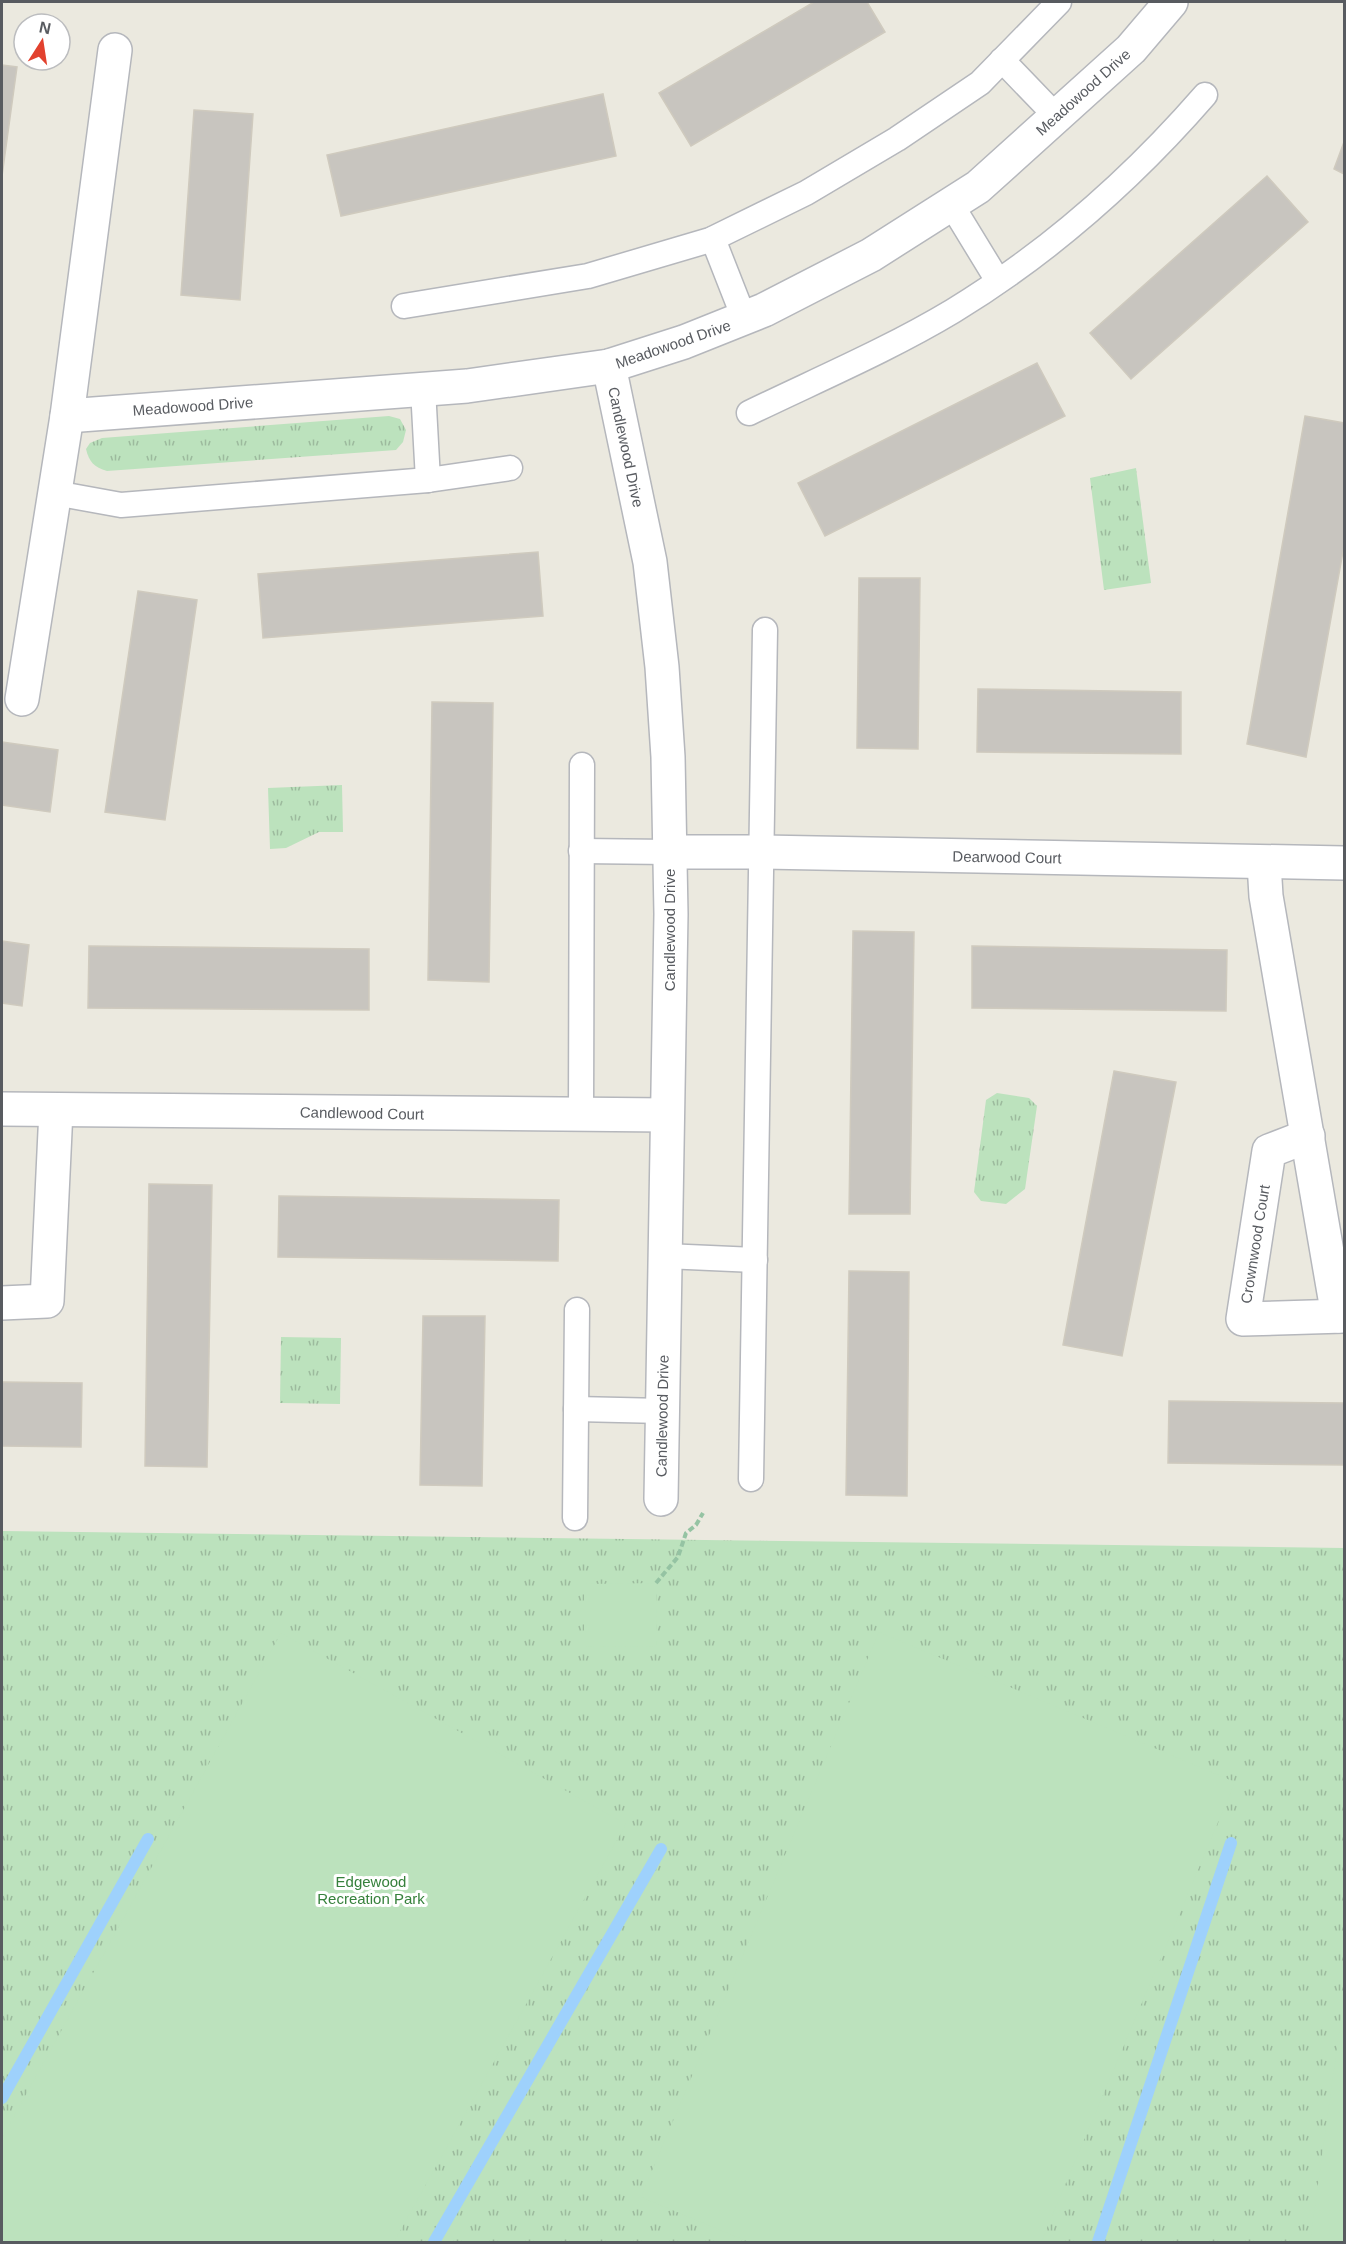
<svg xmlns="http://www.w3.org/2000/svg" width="1346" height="2244" viewBox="0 0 1346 2244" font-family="Arial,sans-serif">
<defs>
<pattern id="grass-tufts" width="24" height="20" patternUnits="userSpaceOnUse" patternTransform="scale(1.5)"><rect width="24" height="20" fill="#bce2bd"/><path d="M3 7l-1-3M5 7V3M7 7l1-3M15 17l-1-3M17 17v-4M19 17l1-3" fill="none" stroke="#9cba9d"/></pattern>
</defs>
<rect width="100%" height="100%" fill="#ebe9df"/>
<g fill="url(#grass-tufts)">
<path d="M389 416 400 419 406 430 403 442 396 450 107 471C94 467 89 462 86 449L90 443 102 438Z"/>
<path d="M1136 468 1151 583 1104 590 1090 478Z"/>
<path d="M342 785 343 832H319L286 848 270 849 268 788Z"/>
<path d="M997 1093 1029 1098 1037 1106 1025 1189 1006 1204 981 1201 974 1192 986 1100Z"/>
<path d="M281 1337 341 1338 340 1404 280 1403Z"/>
<path d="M2 1531 1344 1548V2242H2Z"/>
</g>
<g fill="#bce2bd">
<path d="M656 1583 657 1646 584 1647V1584Z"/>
<path d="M879 1632 1235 1782 1041 2242H749L641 2197Z"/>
<path d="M281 1633 626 1824 394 2242H2V2138Z"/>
<path d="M1344 1997V2242H1310Z"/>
</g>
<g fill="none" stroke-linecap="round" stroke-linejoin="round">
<g stroke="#9ed1fc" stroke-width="12">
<path d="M2 2098 148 1839"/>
<path d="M434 2242 661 1849"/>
<path d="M1098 2242 1231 1843"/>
</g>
</g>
<g fill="#c8c5bf" stroke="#cfcabe" stroke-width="1.5">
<path d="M814 2H867L885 32 691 146 659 93Z"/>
<path d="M2 65 17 67 2 176Z"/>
<path d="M603 94 616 156 341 216 327 155Z"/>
<path d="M194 110 253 114 240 300 181 295Z"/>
<path d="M1344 142V174L1334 169Z"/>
<path d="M1267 176 1308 222 1131 379 1090 333Z"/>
<path d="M1037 363 1065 416 825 536 798 483Z"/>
<path d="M1305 416 1344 423V546L1306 757 1247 744Z"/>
<path d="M538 552 543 616 263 638 258 574Z"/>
<path d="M859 578H920L918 749 857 748Z"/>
<path d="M138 591 197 600 165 820 105 812Z"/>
<path d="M978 689 1181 692V754L977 752Z"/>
<path d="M432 702 493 703 489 982 428 980Z"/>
<path d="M2 742 58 750 50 812 2 805Z"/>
<path d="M853 931 914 932 910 1214H849Z"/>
<path d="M2 941 29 945 22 1006 2 1003Z"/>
<path d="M89 946 369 949V1010L88 1008Z"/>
<path d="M972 946 1227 950 1226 1011 972 1008Z"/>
<path d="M1114 1071 1176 1082 1122 1356 1063 1345Z"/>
<path d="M149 1184 212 1185 207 1467 145 1466Z"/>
<path d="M279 1196 559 1200 558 1261 278 1257Z"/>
<path d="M849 1271 909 1272 907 1496 846 1495Z"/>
<path d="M423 1316H485L482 1486 420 1485Z"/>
<path d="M2 1382 82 1383 81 1447 2 1446Z"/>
<path d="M1169 1401 1344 1403V1465L1168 1463Z"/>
</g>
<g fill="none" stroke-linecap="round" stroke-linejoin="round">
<defs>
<g id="service">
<path d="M1002 60 1056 116"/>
<path d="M951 204 998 281"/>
<path d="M713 239 744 318"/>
<path d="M404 306 588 276 710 240 806 193 897 139 980 83 1059 2"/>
<path d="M423 389 428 480"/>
<path d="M749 413C817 380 888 350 953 311 1048 253 1132 179 1205 95"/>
<path d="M55 493 121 505 428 480 510 468"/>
<path d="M581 851 670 852"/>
<path d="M581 1115 582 765"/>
<path d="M665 1256 755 1260"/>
<path d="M576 1409 663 1411"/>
<path d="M751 1479 765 630"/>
<path d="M575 1518 577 1310"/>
</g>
<g id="minor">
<path d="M609 366 650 562 662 667 668 757 671 914 661 1499"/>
<path d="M67 416 467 386 609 366 684 342 764 310 871 255 978 187 1131 49 1171 2"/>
<path d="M22 699 67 416 115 50"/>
<path d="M670 852H763L1344 863"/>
<path d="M1264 863 1266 896 1338 1316"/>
<path d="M2 1109 667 1115"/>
<path d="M1308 1136 1269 1151 1243 1319 1344 1316"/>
<path d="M2 1303 47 1301 56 1110"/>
</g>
</defs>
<use href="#service" stroke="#b5b7bc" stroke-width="27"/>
<use href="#minor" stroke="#b5b7bc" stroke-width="36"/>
<path stroke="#95c3a3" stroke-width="4" stroke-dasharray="6 3" stroke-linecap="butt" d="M656 1583 678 1557 686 1533 696 1525 703 1513"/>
<use href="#service" stroke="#fff" stroke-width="24"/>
<use href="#minor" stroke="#fff" stroke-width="33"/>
</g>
<g text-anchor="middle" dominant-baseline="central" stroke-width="6" stroke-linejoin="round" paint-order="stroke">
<g font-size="15" fill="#585b60" stroke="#fff">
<text transform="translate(1083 92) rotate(-42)">Meadowood Drive</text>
<text transform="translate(673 344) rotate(-19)">Meadowood Drive</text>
<text transform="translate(193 406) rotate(-4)">Meadowood Drive</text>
<text transform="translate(626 447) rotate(78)">Candlewood Drive</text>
<text transform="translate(1007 857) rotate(1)">Dearwood Court</text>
<text transform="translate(669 930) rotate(-90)">Candlewood Drive</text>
<text transform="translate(362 1113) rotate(1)">Candlewood Court</text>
<text transform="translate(1255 1244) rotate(-81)">Crownwood Court</text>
<text transform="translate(662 1416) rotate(-89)">Candlewood Drive</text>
</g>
<g font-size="15" fill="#36813c" stroke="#fff">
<text x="371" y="1881">Edgewood<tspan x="371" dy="17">Recreation Park</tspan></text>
</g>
</g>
<rect width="1346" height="2244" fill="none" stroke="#585b60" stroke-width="6"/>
<g transform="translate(42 42) rotate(12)"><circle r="28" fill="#ffffff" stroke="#bcbdbf" stroke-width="1.5"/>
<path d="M0-4.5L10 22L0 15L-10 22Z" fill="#e2412e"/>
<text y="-9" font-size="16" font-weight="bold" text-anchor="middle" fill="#585b60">N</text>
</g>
</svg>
